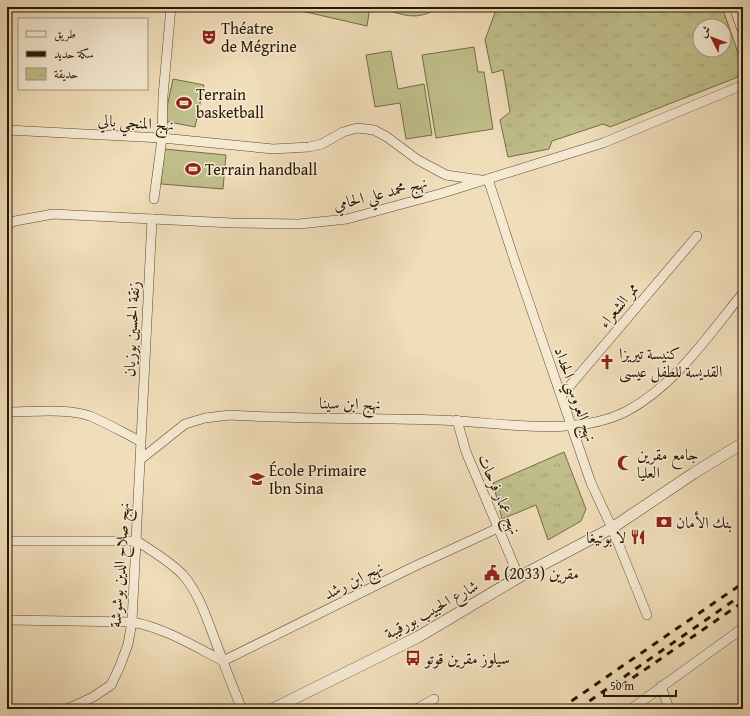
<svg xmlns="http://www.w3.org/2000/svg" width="750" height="716" viewBox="0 0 750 716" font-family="'Gentium Book Plus',Amiri,serif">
<defs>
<pattern id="park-tufts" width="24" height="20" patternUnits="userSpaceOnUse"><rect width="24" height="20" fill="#c0bf8b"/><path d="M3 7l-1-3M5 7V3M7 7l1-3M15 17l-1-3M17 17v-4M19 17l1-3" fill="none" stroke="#a5a376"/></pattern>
</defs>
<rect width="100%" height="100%" fill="#f0ddb9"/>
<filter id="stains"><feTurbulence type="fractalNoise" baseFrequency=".005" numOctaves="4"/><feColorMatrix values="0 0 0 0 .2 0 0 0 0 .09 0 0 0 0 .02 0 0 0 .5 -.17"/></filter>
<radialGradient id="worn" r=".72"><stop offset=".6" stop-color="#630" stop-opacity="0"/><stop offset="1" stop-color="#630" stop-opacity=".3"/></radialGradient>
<g fill="#c0bf8b" stroke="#746c46">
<path d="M284 7H370L367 26Z"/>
<path d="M377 7H439C416 23 402 14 377 7Z"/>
<path d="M474 47 478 72H484L493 129 436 138 422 55Z"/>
<path d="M391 51 398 89 424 84 432 135 406 139 400 103 375 107 366 55Z"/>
<path d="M173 79 204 85 195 127 164 121Z"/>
<path d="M164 149 226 155 223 189 161 184Z"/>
</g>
<g fill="url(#park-tufts)" stroke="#746c46" fill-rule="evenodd">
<path d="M497 7H722L743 67 738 77 610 127 603 124 552 141 549 149 508 157 500 120 510 112 503 70 492 73 485 40ZM700 26H724V50H700Z"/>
<path d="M564 452 586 509 581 521 548 540 536 505 502 519 493 483Z"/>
</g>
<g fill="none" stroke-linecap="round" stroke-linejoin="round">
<defs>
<g id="minor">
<path d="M734 7 743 33"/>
<path d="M7 8 8 7"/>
<path d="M7 130 162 138 273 149 309 147 322 144 343 132 357 128 374 130 387 137 418 160 446 175 481 180"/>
<path d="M488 179 515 262 591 483 612 528 647 615"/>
<path d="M154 199 162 138 163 96 171 7"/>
<path d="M7 225 15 221 53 214 232 223 299 224 347 219 443 193 603 143 743 85"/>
<path d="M562 395 697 236"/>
<path d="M7 412C31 412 68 408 90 416 107 423 124 433 140 441"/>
<path d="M457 420 466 452 519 577"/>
<path d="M141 459 185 424 205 418 230 415C299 419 367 418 436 420 495 421 573 439 627 411 676 385 709 334 743 293"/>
<path d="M7 541H137C152 551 171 562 183 575 197 591 205 613 212 632 222 658 231 684 242 709"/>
<path d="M7 620 132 622C165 628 194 646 223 661L413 567 498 528"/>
<path d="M661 686 669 709"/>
<path d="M67 709 93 697 111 685 120 666 128 644 132 622 152 219"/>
<path d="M416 709 434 699"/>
<path d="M631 709 743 628"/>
</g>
<path id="tertiary" d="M273 709 418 637 519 577 612 528 694 473 743 443"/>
</defs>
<use href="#minor" stroke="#5a4930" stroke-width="10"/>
<use href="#tertiary" stroke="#5a4930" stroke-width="12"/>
<use href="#minor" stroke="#f5e9d2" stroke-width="9"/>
<use href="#tertiary" stroke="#f5e9d2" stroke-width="11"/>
<g stroke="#281802" stroke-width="3" stroke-dasharray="7 7" stroke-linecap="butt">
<path d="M621 686 743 602"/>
<path d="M560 709 743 583"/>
<path d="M578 709 743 594"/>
</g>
</g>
<defs>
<symbol id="theatre-bare" viewBox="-9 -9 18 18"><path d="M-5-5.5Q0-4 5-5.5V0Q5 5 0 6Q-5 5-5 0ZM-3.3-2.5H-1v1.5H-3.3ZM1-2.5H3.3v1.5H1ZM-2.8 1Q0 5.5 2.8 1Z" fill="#8f2418" stroke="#f5e9d2" stroke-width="2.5" paint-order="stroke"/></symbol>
<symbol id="stadium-bare" viewBox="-9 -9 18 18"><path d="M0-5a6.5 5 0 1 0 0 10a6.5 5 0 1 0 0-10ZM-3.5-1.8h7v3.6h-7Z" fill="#8f2418" stroke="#f5e9d2" stroke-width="2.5" paint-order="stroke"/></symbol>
<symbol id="church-bare" viewBox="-9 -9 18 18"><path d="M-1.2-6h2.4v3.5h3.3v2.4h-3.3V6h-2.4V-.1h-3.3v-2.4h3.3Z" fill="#8f2418" stroke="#f5e9d2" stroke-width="2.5" paint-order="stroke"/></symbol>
<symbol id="mosque-bare" viewBox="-9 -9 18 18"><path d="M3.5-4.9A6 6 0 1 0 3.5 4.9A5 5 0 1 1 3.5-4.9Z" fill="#8f2418" stroke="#f5e9d2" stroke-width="2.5" paint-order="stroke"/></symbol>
<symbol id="school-bare" viewBox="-9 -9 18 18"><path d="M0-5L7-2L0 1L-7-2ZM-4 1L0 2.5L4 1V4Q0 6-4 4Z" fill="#8f2418" stroke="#f5e9d2" stroke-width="2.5" paint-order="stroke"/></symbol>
<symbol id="bank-bare" viewBox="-9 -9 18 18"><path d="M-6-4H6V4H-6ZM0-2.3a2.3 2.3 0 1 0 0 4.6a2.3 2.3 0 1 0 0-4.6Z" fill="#8f2418" stroke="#f5e9d2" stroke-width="2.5" paint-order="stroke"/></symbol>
<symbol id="restaurant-bare" viewBox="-9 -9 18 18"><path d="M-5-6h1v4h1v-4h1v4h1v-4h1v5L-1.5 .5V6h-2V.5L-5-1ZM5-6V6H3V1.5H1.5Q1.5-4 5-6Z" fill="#8f2418" stroke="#f5e9d2" stroke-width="2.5" paint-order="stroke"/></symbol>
<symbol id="civic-bare" viewBox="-9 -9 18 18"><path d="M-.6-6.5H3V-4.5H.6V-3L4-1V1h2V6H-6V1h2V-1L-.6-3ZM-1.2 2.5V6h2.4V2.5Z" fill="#8f2418" stroke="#f5e9d2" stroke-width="2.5" paint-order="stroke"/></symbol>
<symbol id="bus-bare" viewBox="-9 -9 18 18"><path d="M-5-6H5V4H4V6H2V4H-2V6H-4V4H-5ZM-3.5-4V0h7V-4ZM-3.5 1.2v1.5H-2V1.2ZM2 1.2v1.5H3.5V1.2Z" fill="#8f2418" stroke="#f5e9d2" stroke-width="2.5" paint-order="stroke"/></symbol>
</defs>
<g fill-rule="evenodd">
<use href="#theatre-bare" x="198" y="26" width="22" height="22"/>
<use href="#stadium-bare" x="173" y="92" width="22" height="22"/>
<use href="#stadium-bare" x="182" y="158" width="22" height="22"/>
<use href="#church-bare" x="596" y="351" width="22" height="22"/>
<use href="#mosque-bare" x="614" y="452" width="22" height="22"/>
<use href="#school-bare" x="246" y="468" width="22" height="22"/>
<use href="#bank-bare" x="653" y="511" width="22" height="22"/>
<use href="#restaurant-bare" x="627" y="526" width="22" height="22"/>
<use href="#civic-bare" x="481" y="562" width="22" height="22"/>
<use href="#bus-bare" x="402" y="647" width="22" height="22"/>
</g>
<g text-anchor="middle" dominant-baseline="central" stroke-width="3" stroke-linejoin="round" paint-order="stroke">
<g font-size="16" fill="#281802" stroke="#f5e9d2" text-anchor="start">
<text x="221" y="28">Théatre<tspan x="221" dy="18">de Mégrine</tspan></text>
<text x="196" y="94">Terrain<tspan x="196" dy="18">basketball</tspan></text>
<text x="205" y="169">Terrain handball</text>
<text x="619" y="353">كنيسة تيريزا<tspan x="619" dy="18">القديسة للطفل عيسى</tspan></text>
<text x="637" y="454">جامع مقرين<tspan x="637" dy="18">العليا</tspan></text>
<text x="269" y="470">École Primaire<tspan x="269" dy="18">Ibn Sina</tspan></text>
<text x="676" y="522">بنك الأمان</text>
<text x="626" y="537" text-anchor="end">لا بوتيغا</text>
<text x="504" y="573">مقرين (2033)</text>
<text x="425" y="658">سيلوز مقرين قوتو</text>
</g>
<g font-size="16" fill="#281802" stroke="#f5e9d2">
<text transform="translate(136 122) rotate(4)">نهج المنجي بالي</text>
<text transform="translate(380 193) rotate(-14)">نهج محمد علي الحامي</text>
<text transform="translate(618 305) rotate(-50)">ممر الشعراء</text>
<text transform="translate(131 329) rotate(-87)">زنقة الحسين بوزيان</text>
<text transform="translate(576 394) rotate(71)">نهج العروسي الحداد</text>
<text transform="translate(350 403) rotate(1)">نهج ابن سينا</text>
<text transform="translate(500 494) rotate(67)">نهج عمار فرحات</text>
<text transform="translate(119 565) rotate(-86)">نهج صلاح الدين بوشوشة</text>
<text transform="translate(353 580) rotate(-27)">نهج ابن رشد</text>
<text transform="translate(431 609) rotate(-29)">شارع الحبيب بورقيبة</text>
</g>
</g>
<rect width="750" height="716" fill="none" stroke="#f0ddb9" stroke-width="24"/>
<rect x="8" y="8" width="734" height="700" fill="none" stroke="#281802" stroke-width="2"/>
<rect x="12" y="12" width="726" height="692" fill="none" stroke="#281802"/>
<rect x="18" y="18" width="130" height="72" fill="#f5e9d2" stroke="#a3957f"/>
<rect x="26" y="31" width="20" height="6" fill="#f5e9d2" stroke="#a3957f"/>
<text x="54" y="38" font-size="12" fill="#281802">طريق</text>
<rect x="26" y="51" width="20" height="6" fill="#281802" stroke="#a3957f"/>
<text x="54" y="58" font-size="12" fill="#281802">سكة حديد</text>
<rect x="26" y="68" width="20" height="12" fill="url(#park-tufts)" stroke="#a3957f"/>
<text x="54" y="78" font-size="12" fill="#281802">حديقة</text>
<g transform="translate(712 38) rotate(312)"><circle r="19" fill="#f5e9d2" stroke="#a3957f"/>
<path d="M0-3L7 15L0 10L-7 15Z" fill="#8f2418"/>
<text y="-6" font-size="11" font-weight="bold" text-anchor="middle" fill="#281802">ش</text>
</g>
<path d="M604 690v6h72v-6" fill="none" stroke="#281802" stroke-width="2"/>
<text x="610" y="690" font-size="12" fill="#281802" stroke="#f5e9d2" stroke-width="3" paint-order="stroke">50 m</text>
<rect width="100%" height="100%" filter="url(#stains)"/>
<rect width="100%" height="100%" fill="url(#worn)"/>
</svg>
